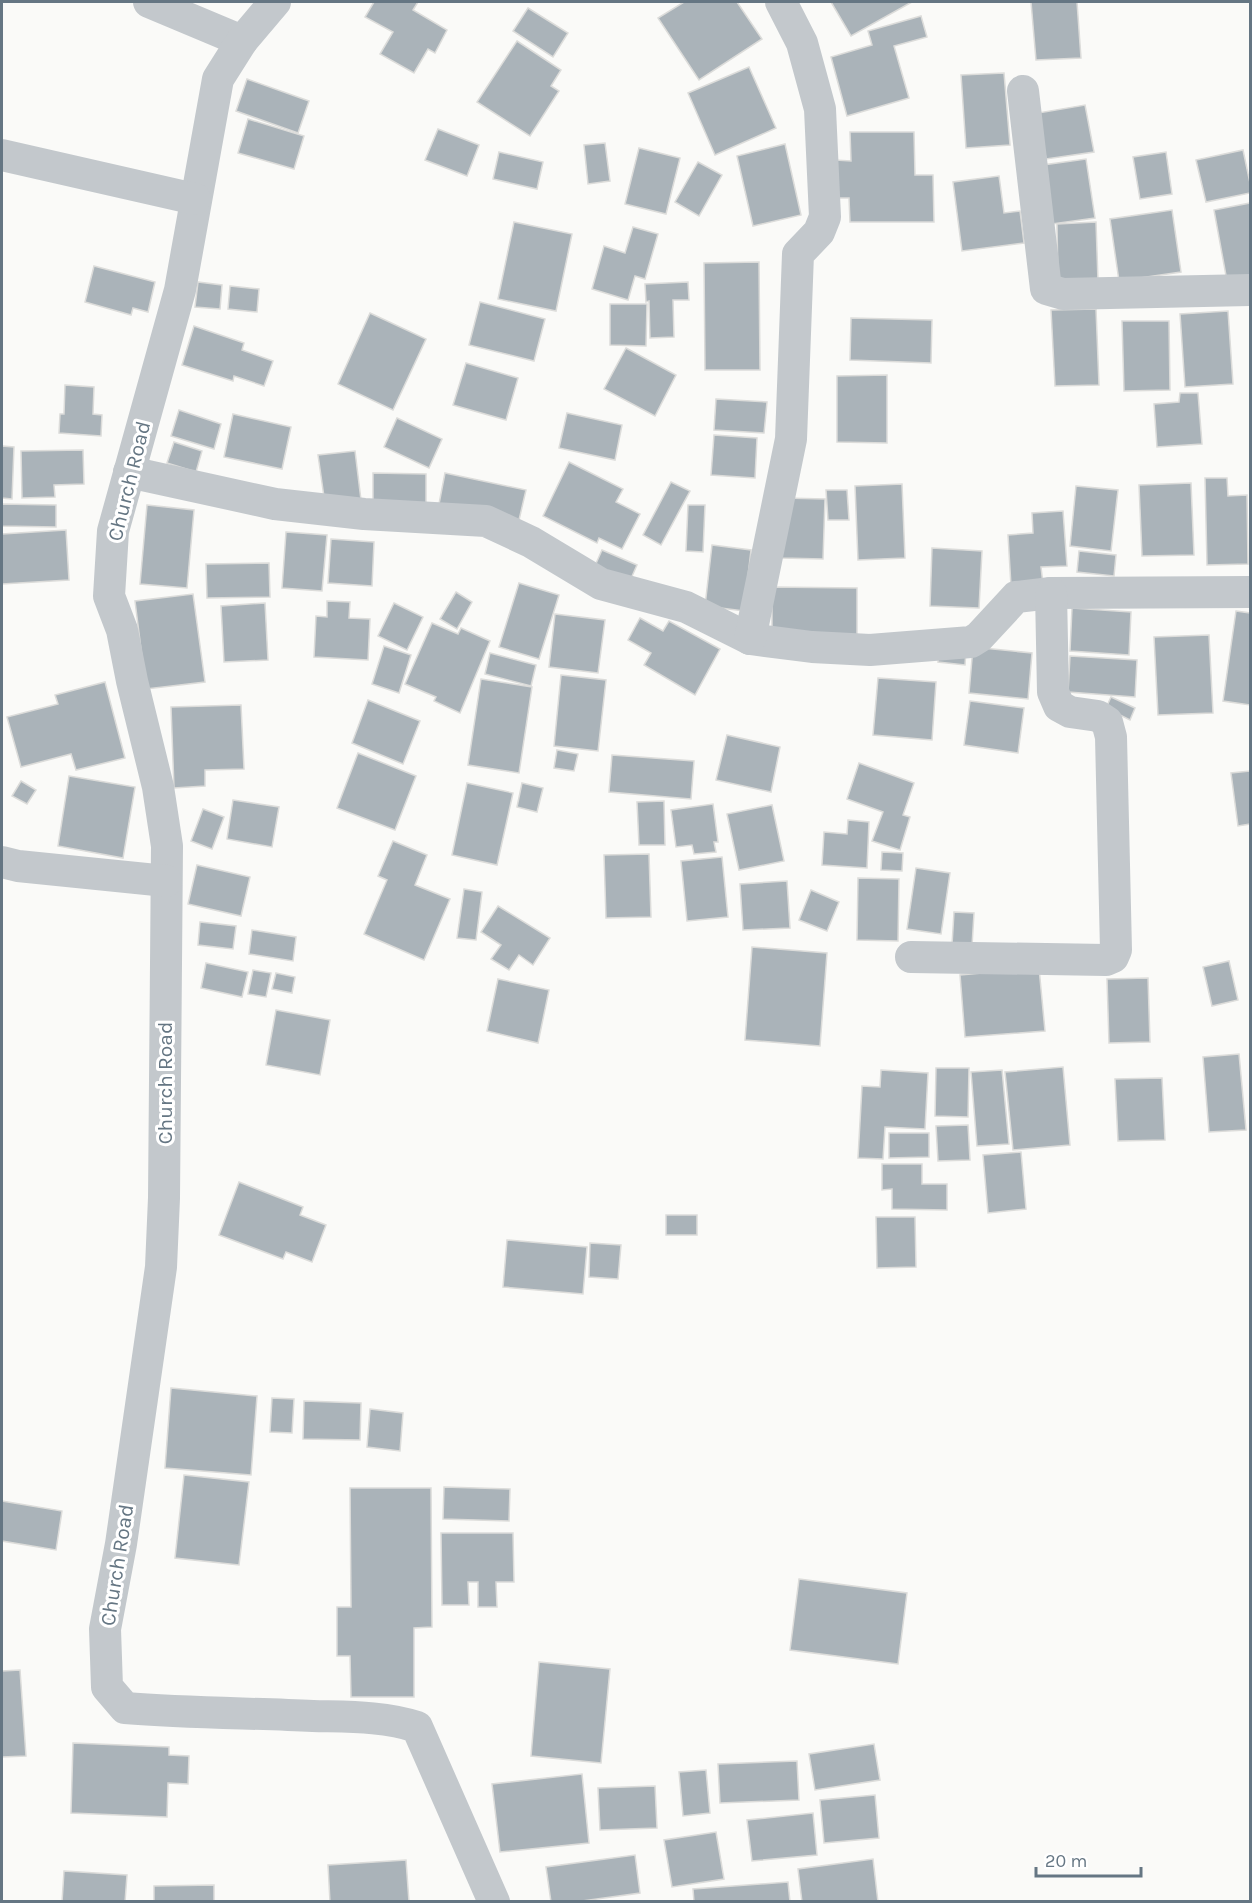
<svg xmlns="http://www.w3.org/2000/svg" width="1252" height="1903" viewBox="0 0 1252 1903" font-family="Karla,sans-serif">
<rect width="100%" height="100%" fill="#fafaf8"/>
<g fill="#aab3b9" stroke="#dcdcda" stroke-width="1.5">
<path d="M374 2H418L413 10 447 30 435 53 428 49 414 73 380 54 393 32 365 17Z"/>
<path d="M684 2H737L762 39 699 80 658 18Z"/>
<path d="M831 2H912L851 36Z"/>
<path d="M1031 2H1077L1081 58 1036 60Z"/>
<path d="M528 8 568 33 553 57 513 31Z"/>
<path d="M921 16 927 37 894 46 909 98 847 116 831 57 872 45 868 31Z"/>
<path d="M517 41 561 70 551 86 559 91 530 136 477 102Z"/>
<path d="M749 67 776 128 715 155 688 93Z"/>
<path d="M1004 73 1010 145 966 148 961 75Z"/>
<path d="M247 79 309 101 298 133 236 111Z"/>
<path d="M1085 105 1094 152 1046 159 1038 113Z"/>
<path d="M248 119 304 136 294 169 238 153Z"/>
<path d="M438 129 479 145 467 176 425 160Z"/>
<path d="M850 132H914L915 175H933L934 222H850L849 198H835V160L851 161Z"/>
<path d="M605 143 610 181 588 184 584 145Z"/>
<path d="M785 144 801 215 753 226 737 156Z"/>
<path d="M639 148 680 158 666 214 625 204Z"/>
<path d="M1243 150 1250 183V193L1206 202 1196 160Z"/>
<path d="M499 152 543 162 537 189 493 179Z"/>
<path d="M1166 152 1172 194 1140 199 1133 157Z"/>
<path d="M1086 159 1095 218 1052 224 1043 165Z"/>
<path d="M698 162 722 175 699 216 675 202Z"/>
<path d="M999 176 1004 213 1020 211 1024 243 962 251 953 182Z"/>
<path d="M1250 203V276L1227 281 1214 210Z"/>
<path d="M1172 210 1181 272 1119 281 1110 219Z"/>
<path d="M514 222 572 234 556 311 498 299Z"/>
<path d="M1096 222 1098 281 1058 283 1057 224Z"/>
<path d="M633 227 658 234 645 279 635 276 628 300 592 289 604 246 625 253Z"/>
<path d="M759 262 760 370H705L704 263Z"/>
<path d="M94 266 155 282 148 312 133 308 131 315 85 302Z"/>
<path d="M198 282 222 285 220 309 195 307Z"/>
<path d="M688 282 689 300H673L674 337 650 338 649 301 646 302 645 284Z"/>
<path d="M230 286 259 289 257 312 228 309Z"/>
<path d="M480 302 545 319 534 361 469 345Z"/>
<path d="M610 304H647L646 346 610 345Z"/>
<path d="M1096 309 1099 385 1055 386 1051 310Z"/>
<path d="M1228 311 1233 384 1185 387 1180 314Z"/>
<path d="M370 313 426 339 393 410 338 384Z"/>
<path d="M851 318 932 320 931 363 850 360Z"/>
<path d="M1122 321H1169L1170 390 1124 391Z"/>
<path d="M194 326 244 343 242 350 273 361 264 386 234 376 233 381 182 365Z"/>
<path d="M626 348 676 375 655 416 604 389Z"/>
<path d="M466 363 518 378 506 420 453 405Z"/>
<path d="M887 375V443L837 442V376Z"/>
<path d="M65 385 94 387 93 414 102 415 101 436 59 433 60 414H64Z"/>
<path d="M1180 393H1198L1202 444 1157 447 1154 404 1179 402Z"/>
<path d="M716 399 767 402 764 433 714 430Z"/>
<path d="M179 410 221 424 214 449 171 436Z"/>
<path d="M567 413 622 425 615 460 559 448Z"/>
<path d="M233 414 291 427 282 469 224 457Z"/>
<path d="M397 418 442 439 429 468 384 447Z"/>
<path d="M714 435 757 438 755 478 711 475Z"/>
<path d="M174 442 202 451 196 472 167 463Z"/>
<path d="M2 446 14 447 12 499 2 498Z"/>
<path d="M83 450 84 484 54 485 55 497 22 498 21 451Z"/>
<path d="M355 451 361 500 325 504 318 455Z"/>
<path d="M569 462 623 489 616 502 640 514 622 549 599 538 597 543 543 516Z"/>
<path d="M373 473 426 474V507H373Z"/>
<path d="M445 473 526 490 519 520 439 504Z"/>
<path d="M1205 478H1227L1228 496 1247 495 1248 564 1207 565Z"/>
<path d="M671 482 690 491 661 545 643 535Z"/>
<path d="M1191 483 1194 555 1142 556 1139 485Z"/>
<path d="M902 484 905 558 858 560 855 486Z"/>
<path d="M1076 486 1118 490 1111 551 1070 546Z"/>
<path d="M826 490H847L849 520H828Z"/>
<path d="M784 498 825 499 823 559 782 558Z"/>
<path d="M2 504 56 505V527L2 526Z"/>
<path d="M147 505 194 510 187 588 140 584Z"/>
<path d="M688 505H705L703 552 686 551Z"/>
<path d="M1063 511 1067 566 1041 567 1043 584 1011 586 1008 535 1033 533 1032 513Z"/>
<path d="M66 530 69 580 2 584V534Z"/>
<path d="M286 532 327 535 322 591 282 588Z"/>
<path d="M331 539 374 542 372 586 328 583Z"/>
<path d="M712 545 751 550 744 611 705 606Z"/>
<path d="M932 548 982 551 979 608 930 606Z"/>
<path d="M602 550 637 565 629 583 594 568Z"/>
<path d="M1079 551 1116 555 1114 576 1077 572Z"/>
<path d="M269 563 270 597 207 598 206 564Z"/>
<path d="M519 583 559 595 539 659 499 647Z"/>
<path d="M772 587 857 588V638L772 636Z"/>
<path d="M456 592 472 602 457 629 440 619Z"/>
<path d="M193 594 205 682 146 689 135 601Z"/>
<path d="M327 601 350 602 349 618 370 619 368 660 314 657 316 616 327 617Z"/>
<path d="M265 603 268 660 224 662 221 606Z"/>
<path d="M394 603 423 617 407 650 378 636Z"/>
<path d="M1072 608 1131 612 1129 655 1070 651Z"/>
<path d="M1236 611 1250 613V705L1223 701Z"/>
<path d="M555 614 605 620 598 673 549 667Z"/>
<path d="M640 618 663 631 669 621 720 649 695 695 644 665 651 653 628 640Z"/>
<path d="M432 623 458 634 461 628 490 641 460 713 434 701 436 697 405 684Z"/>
<path d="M1209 635 1213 713 1158 715 1154 637Z"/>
<path d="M384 646 411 655 399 693 372 684Z"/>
<path d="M940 647 966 650 965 665 938 662Z"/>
<path d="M973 647 1032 653 1028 699 969 693Z"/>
<path d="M490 653 536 665 531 686 485 674Z"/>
<path d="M1070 656 1137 660 1135 697 1068 692Z"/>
<path d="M561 675 606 680 598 751 554 746Z"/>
<path d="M878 678 936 682 932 740 873 735Z"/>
<path d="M481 679 532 687 519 773 468 765Z"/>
<path d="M105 682 125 758 76 770 71 754 21 767 7 717 58 704 55 695Z"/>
<path d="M1111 697 1135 708 1130 720 1106 708Z"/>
<path d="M368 700 420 721 403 764 352 743Z"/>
<path d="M970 701 1024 708 1018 753 964 745Z"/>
<path d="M241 705 244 769 205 770V786L174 788 171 707Z"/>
<path d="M727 735 780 747 771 792 716 780Z"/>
<path d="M557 750 578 754 574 771 554 768Z"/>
<path d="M358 753 416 776 395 830 337 808Z"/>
<path d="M612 755 694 761 691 799 609 792Z"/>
<path d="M859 763 914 783 903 815 910 817 900 850 872 841 883 812 847 799Z"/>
<path d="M1250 771V824L1238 826 1231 773Z"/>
<path d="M69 776 135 787 123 858 58 846Z"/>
<path d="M21 781 36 790 27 804 12 796Z"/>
<path d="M467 783 513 793 497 865 452 855Z"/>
<path d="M522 783 543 788 537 812 517 807Z"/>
<path d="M233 800 279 807 272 847 227 839Z"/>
<path d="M664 801 665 845H639L637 802Z"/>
<path d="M713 804 718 842H714L716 852 694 854 692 845 676 847 671 810Z"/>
<path d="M772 805 784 861 739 870 727 814Z"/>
<path d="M203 809 224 817 212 849 191 841Z"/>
<path d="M848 820 869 822 867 868 822 865 824 832 847 834Z"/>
<path d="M393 841 427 855 415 885 450 899 424 960 364 934 387 880 378 876Z"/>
<path d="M882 852 903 853 902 871 881 870Z"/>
<path d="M649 854 651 917 606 918 604 855Z"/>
<path d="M722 857 728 917 687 921 681 861Z"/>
<path d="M197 865 250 877 241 916 188 904Z"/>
<path d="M916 868 950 873 941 934 907 929Z"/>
<path d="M858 878 899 879 898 941 857 940Z"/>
<path d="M787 881 790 928 743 930 740 884Z"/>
<path d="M464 889 482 892 476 940 457 938Z"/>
<path d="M811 890 839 902 827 931 799 920Z"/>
<path d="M498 906 550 938 533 965 519 955 509 970 491 959 501 945 481 932Z"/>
<path d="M954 912 974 913 972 946 952 945Z"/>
<path d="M200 922 236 926 233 949 198 945Z"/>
<path d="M252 930 296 937 293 961 249 954Z"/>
<path d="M752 947 827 953 820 1046 745 1040Z"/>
<path d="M1229 961 1238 1000 1212 1006 1203 967Z"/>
<path d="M206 963 248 972 242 997 201 988Z"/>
<path d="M1039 968 1045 1031 965 1037 960 975Z"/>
<path d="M253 970 271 973 266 997 248 994Z"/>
<path d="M276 973 295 977 292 993 272 989Z"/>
<path d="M1148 978 1150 1042 1109 1043 1107 979Z"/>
<path d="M498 979 549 990 538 1043 487 1031Z"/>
<path d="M276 1010 330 1020 320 1075 266 1065Z"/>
<path d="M1239 1054 1246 1130 1209 1132 1203 1057Z"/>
<path d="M1063 1067 1070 1145 1013 1150 1005 1072Z"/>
<path d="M936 1068H969L968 1117 935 1116Z"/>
<path d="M881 1070 928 1073 925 1129 885 1127 883 1159 858 1158 862 1086 880 1087Z"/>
<path d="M1002 1070 1009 1144 977 1146 971 1072Z"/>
<path d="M1162 1078 1165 1140 1118 1141 1115 1079Z"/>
<path d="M968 1125 970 1160 938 1161 936 1126Z"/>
<path d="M889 1133H929V1157L889 1158Z"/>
<path d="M1021 1152 1026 1209 988 1213 983 1155Z"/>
<path d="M882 1164H922V1184H947V1210L892 1209V1189L882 1190Z"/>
<path d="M239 1182 303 1207 300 1215 326 1225 312 1262 286 1252 283 1259 219 1235Z"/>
<rect x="666" y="1215" width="31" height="20"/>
<path d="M876 1217H915L916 1267 877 1268Z"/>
<path d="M507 1240 587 1247 583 1294 503 1287Z"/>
<path d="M590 1243 621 1245 618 1279 589 1277Z"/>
<path d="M171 1388 257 1396 251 1475 165 1468Z"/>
<path d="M272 1398 294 1399 292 1433 270 1432Z"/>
<path d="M304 1401 361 1403 360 1440 303 1439Z"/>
<path d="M370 1409 403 1413 400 1451 367 1447Z"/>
<path d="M184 1475 249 1482 239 1565 175 1558Z"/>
<path d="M444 1487 510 1489 509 1521 443 1519Z"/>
<path d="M350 1488H431L432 1627 414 1628V1697H351L350 1656H337V1607H351Z"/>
<path d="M2 1501 62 1511 56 1550 2 1541Z"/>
<path d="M441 1533H513L514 1582H496L497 1607H478V1582H468L469 1605H442Z"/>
<path d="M799 1579 907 1593 898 1664 790 1650Z"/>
<path d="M539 1662 610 1669 601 1763 531 1756Z"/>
<path d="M20 1670 26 1756 2 1757V1671Z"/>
<path d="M73 1743 169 1747V1755L189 1756 188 1784 168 1783 167 1817 71 1813Z"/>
<path d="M874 1744 880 1780 815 1790 809 1754Z"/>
<path d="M797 1761 799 1800 720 1803 718 1764Z"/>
<path d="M706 1770 710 1813 683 1816 679 1772Z"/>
<path d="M582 1774 589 1843 500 1852 492 1784Z"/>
<path d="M655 1786 657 1828 600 1830 598 1788Z"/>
<path d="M875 1795 879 1838 824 1843 820 1800Z"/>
<path d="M813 1813 817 1855 752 1861 747 1820Z"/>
<path d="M716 1832 724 1879 672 1887 664 1840Z"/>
<path d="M635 1855 640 1893 575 1902H551L546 1867Z"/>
<path d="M873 1859 878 1902H802L798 1869Z"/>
<path d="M406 1860 409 1902H330L328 1865Z"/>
<path d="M64 1871 127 1875 125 1902H62Z"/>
<path d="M788 1882 790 1902H694L693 1889Z"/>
<path d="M214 1885V1902H154V1886Z"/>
</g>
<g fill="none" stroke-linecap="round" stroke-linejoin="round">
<g stroke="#c3c8cc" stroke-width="32">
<path d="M149 2 242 41"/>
<path d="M275 2 242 41 218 79 180 290 113 531 109 596 122 630 132 681 158 787 167 846 164 1198 161 1267 121 1544 105 1629 107 1687 125 1708C187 1713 250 1713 313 1716 347 1717 384 1716 417 1727L494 1902"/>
<path d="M1023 91 1046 289 1063 294 1250 290"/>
<path d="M2 155 195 199"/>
<path d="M129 472 275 504 364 514 486 521 531 542 601 584 686 607 750 639 812 647 870 650 971 642 979 637 1016 597 1051 593 1250 592"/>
<path d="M750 639 791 439 798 254 819 232 825 217 820 109 802 43 781 2"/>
<path d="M2 862 18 866 166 881"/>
<path d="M911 957 1106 960 1113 957 1116 950 1111 737 1107 722 1098 716 1070 712 1059 706 1053 692 1051 593"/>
</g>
</g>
<g text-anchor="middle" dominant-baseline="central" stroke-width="6" stroke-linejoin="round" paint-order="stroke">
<g font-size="21" fill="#657683" stroke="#fff">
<text transform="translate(129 481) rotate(-76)">Church Road</text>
<text transform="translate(165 1083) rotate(-90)">Church Road</text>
<text transform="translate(117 1565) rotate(-81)">Church Road</text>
</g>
</g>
<rect width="1252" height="1903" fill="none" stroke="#657683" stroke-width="6"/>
<path d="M1036 1867v9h105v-9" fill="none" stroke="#657683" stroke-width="3"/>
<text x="1045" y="1867" font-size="18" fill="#657683" stroke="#ffffff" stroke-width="4.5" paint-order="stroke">20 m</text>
</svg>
